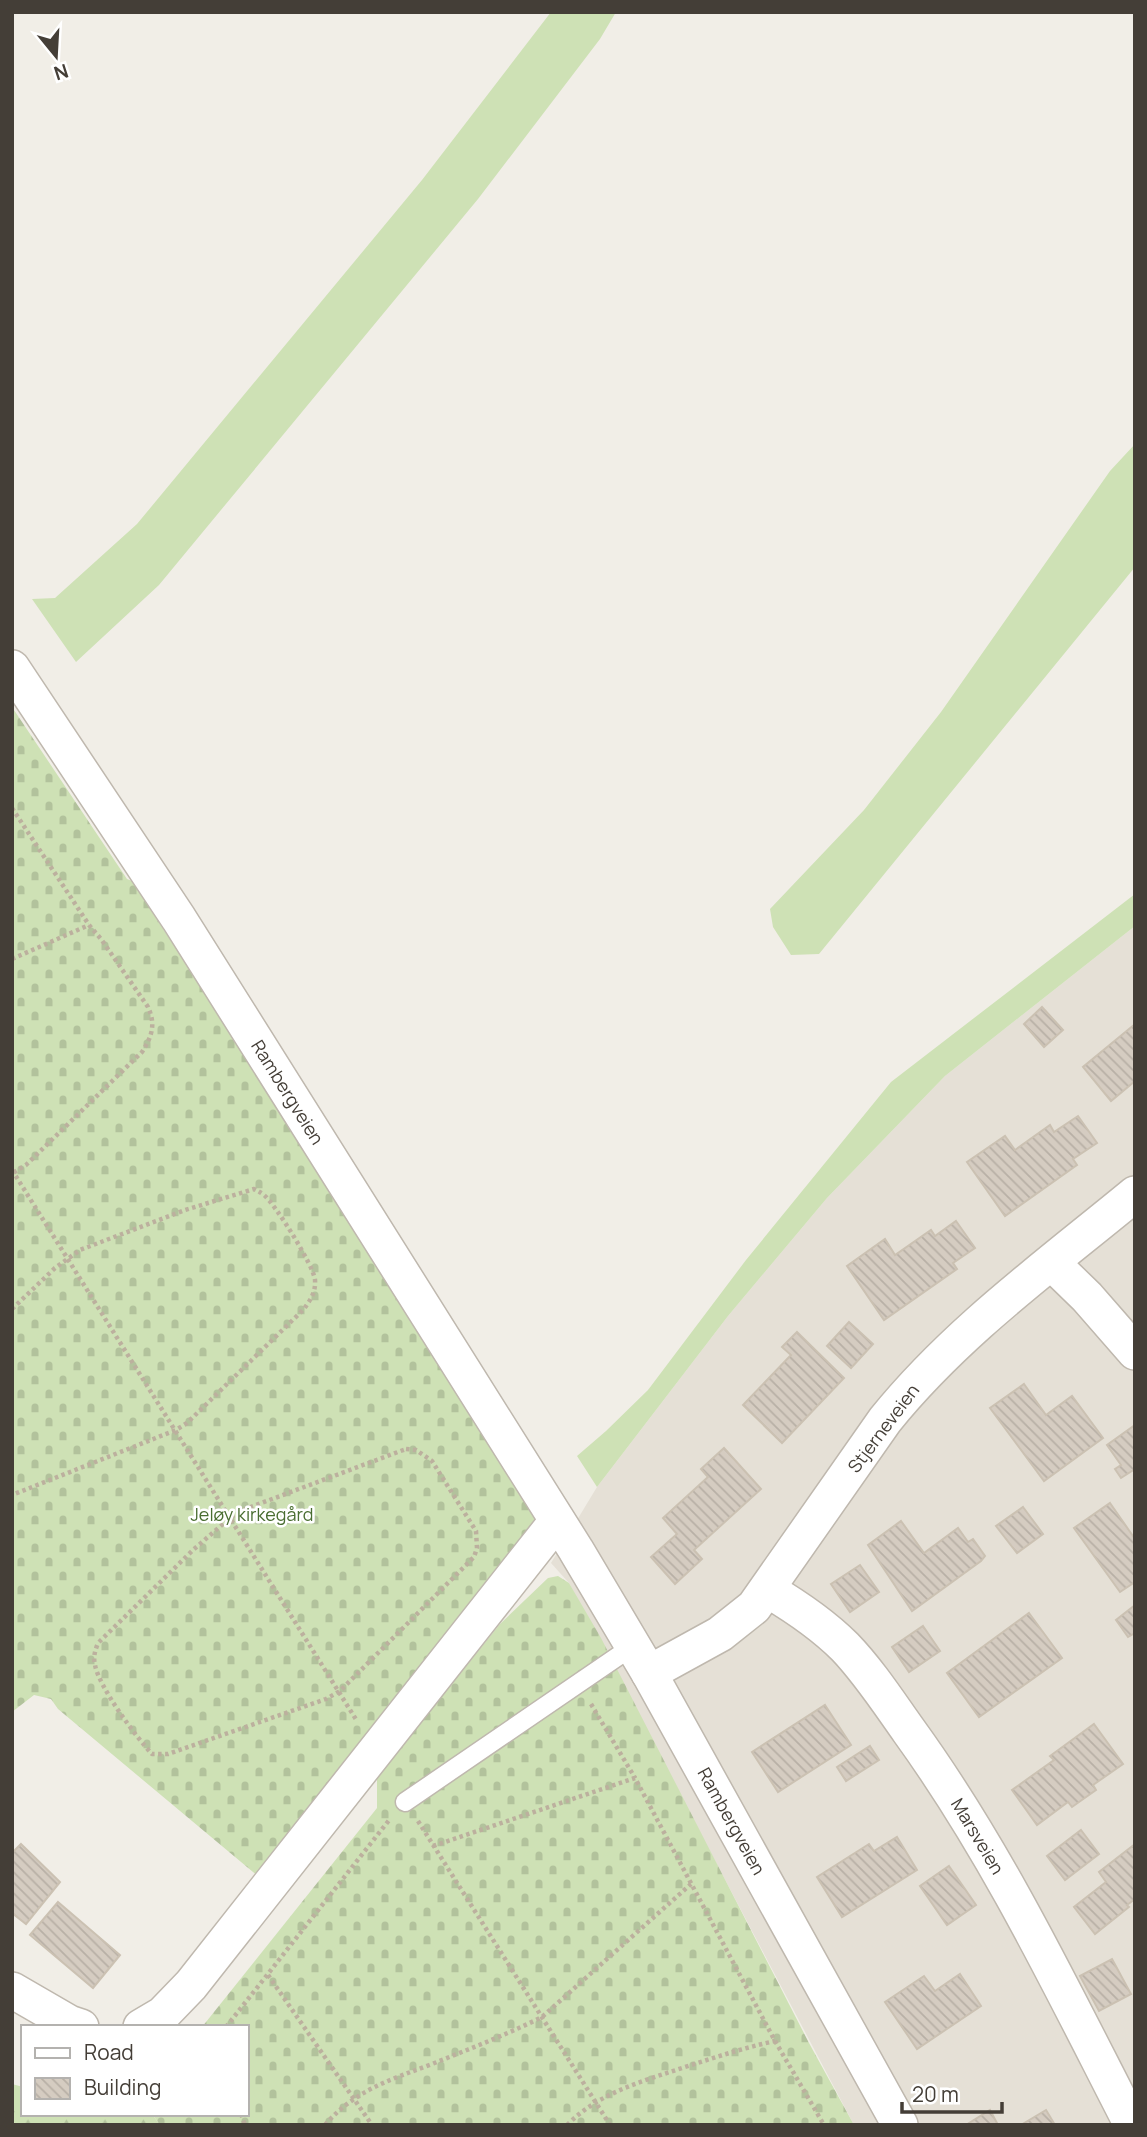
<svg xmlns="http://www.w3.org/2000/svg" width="1147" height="2137" viewBox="0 0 1147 2137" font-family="Manrope,sans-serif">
<defs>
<pattern id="forest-firs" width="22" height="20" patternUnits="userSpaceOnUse" patternTransform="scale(1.75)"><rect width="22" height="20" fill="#cee1b5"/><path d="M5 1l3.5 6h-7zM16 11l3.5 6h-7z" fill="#b2c29c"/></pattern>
<pattern id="cemetery-stones" width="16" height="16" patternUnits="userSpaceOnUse" patternTransform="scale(1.75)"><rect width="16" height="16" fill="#cee1b5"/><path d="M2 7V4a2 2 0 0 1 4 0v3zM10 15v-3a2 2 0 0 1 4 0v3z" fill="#b2c29c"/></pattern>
<pattern id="building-back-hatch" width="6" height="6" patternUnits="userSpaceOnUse" patternTransform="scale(1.75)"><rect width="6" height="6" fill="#d5ccc1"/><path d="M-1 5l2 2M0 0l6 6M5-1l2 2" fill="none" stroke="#b8b0a6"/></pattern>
</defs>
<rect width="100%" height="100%" fill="#f1eee7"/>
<path fill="#e5e0d6" d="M1135 926V2125H854L569 1583 551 1563 597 1487 728 1316 827 1198 945 1076Z"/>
<g fill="#cee1b5">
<path d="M551 12H616L600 39 478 199 159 585 76 662 32 599 55 598 137 524 422 180Z"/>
<path d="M1135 444V567L819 954 791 955 773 927 770 909 864 810 941 712 1110 471Z"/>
<path d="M1135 894V926L945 1076 827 1198 728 1316 597 1487 577 1456 606 1431 648 1390 746 1260 891 1082Z"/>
</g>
<path fill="url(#forest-firs)" d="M12 2084 23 2087V2114H152L160 2125H12Z"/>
<g fill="url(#cemetery-stones)">
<path d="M12 707 127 879 132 881 270 1093 535 1519 530 1525 535 1532 265 1882 58 1709 51 1699 34 1695 12 1712Z"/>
<path d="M558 1576 569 1583 601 1638 809 2043 854 2125H160L152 2114H247V2027H202L377 1808V1777L500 1624 548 1578Z"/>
</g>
<g fill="url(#building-back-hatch)" stroke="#cbc1b2" stroke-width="2">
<path d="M1042 1007 1063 1030 1044 1047 1024 1024Z"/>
<path d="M1135 1024V1081L1111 1101 1083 1067Z"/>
<path d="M1078 1116 1097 1143 1073 1159 1077 1165 1005 1216 967 1162 1005 1136 1015 1150 1050 1125 1054 1132Z"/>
<path d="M956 1221 975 1248 953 1263 957 1269 884 1320 847 1266 885 1239 895 1255 931 1230 935 1236Z"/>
<path d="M849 1322 873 1344 851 1368 827 1346Z"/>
<path d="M797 1332 844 1378 782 1443 743 1405 791 1355 782 1347Z"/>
<path d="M1024 1384 1046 1415 1072 1396 1103 1438 1044 1481 990 1408Z"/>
<path d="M1135 1425V1469L1121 1478 1115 1469 1121 1465 1107 1445Z"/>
<path d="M724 1448 761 1489 694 1550 702 1559 675 1584 651 1557 677 1534 663 1518 708 1477 701 1469Z"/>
<path d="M1110 1503 1135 1539V1582L1120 1592 1074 1528Z"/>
<path d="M1023 1507 1043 1534 1017 1553 996 1526Z"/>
<path d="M901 1521 924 1553 958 1528 968 1542 973 1539 985 1556 981 1561 912 1611 868 1545Z"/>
<path d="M860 1565 879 1592 850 1612 831 1584Z"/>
<path d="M1135 1605V1633L1128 1637 1116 1620Z"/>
<path d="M1029 1613 1062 1658 979 1717 947 1673Z"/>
<path d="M923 1626 940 1651 909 1672 892 1647Z"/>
<path d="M825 1705 851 1745 778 1792 752 1752Z"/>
<path d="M1094 1724 1123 1764 1093 1785 1096 1790 1072 1807 1068 1802 1037 1825 1012 1790 1054 1760 1050 1756Z"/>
<path d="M870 1746 879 1760 846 1781 837 1767Z"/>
<path d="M1081 1830 1099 1854 1065 1880 1047 1856Z"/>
<path d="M897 1837 917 1870 842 1917 817 1877 869 1844 874 1851Z"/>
<path d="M21 1844 60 1882 26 1924 12 1913V1853Z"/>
<path d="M1135 1844V1899L1127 1905 1129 1907 1095 1934 1074 1907 1106 1882 1099 1872Z"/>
<path d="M949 1866 976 1905 947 1925 920 1886Z"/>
<path d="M58 1902 120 1955 93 1988 30 1935Z"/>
<path d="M1112 1959 1131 1994 1099 2011 1080 1976Z"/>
<path d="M960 1974 981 2006 917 2049 885 2002 924 1976 935 1991Z"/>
<path d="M990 2110 998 2125H966Z"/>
<path d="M1046 2110 1055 2125H1021Z"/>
</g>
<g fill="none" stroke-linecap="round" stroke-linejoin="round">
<defs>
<path id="service" d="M405 1802 633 1646"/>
<g id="minor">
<path d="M12 668 179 919 576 1550 649 1673 900 2125"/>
<path d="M1052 1263 1087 1297 1135 1352"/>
<path d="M768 1590C795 1606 822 1624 845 1647 869 1672 889 1703 909 1731 998 1854 1063 1991 1132 2125"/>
<path d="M649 1673 720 1634 754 1607 885 1420C956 1332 1049 1265 1135 1194"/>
<path d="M12 1990 69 2023 81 2027"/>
<path d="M141 2027 163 2014 191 1985 557 1521"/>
</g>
</defs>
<use href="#service" stroke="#bfb8ae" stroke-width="21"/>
<use href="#minor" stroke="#bfb8ae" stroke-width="38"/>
<g stroke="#bcb09e" stroke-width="4.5" stroke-dasharray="3.5 3.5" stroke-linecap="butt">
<path d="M12 808 89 925 101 939 148 1007C156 1025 152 1036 142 1052L26 1165 13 1173"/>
<path d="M12 959 89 925"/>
<path d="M12 1170 357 1721"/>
<path d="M12 1309 55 1268 80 1250 185 1210 254 1189C258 1191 260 1192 264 1195 275 1204 314 1266 315 1280 316 1292 310 1301 303 1310L187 1423 176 1430 12 1495"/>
<path d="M406 1449 416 1450 432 1461 476 1531 477 1548 474 1557 340 1691 326 1699 168 1754H152C136 1737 99 1687 95 1665 93 1657 95 1651 98 1643L193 1550 231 1517 248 1508Z"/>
<path d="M591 1704 635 1778"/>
<path d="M418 1821 610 2125"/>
<path d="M433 1846 635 1778 775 2041 824 2125"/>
<path d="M268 1975 372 2125"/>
<path d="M226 2027 390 1819"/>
<path d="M241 2114 245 2125"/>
<path d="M325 2125C355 2090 390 2080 432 2064 469 2049 506 2035 542 2017L691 1884"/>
<path d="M567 2125C599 2093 640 2082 682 2068 713 2058 743 2048 775 2041"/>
</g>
<use href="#service" stroke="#fff" stroke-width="18"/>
<use href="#minor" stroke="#fff" stroke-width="35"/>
</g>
<g text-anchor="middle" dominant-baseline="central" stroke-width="5" stroke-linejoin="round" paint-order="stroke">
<g font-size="18" fill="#443e37" stroke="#fff">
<text transform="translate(288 1092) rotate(58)">Rambergveien</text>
<text transform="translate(883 1428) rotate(-53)">Stjerneveien</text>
<text transform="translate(732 1821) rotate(61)">Rambergveien</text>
<text transform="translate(978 1836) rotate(59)">Marsveien</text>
</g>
<g font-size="18" fill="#4a6e32" stroke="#fff">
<text x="252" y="1514">Jeløy kirkegård</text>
</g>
</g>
<rect width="1147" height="2137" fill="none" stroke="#443e37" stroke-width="28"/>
<rect x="21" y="2025" width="228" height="91" fill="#ffffff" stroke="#b4b2af" stroke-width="2"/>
<rect x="35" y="2048" width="35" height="10" fill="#ffffff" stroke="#b4b2af" stroke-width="2"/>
<text x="84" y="2060" font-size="21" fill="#443e37">Road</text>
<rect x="35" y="2078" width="35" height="21" fill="url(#building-back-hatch)" stroke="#b4b2af" stroke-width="2"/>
<text x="84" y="2095" font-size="21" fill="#443e37">Building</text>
<g transform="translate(56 56) rotate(162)" stroke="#ffffff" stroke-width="5" paint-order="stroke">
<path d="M0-5L12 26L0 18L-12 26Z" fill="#443e37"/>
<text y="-10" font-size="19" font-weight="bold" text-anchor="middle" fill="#443e37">N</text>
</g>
<path d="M902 2102v10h100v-10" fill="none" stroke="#443e37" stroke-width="3.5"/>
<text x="912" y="2102" font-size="21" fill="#443e37" stroke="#ffffff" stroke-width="5" paint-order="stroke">20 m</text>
</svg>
